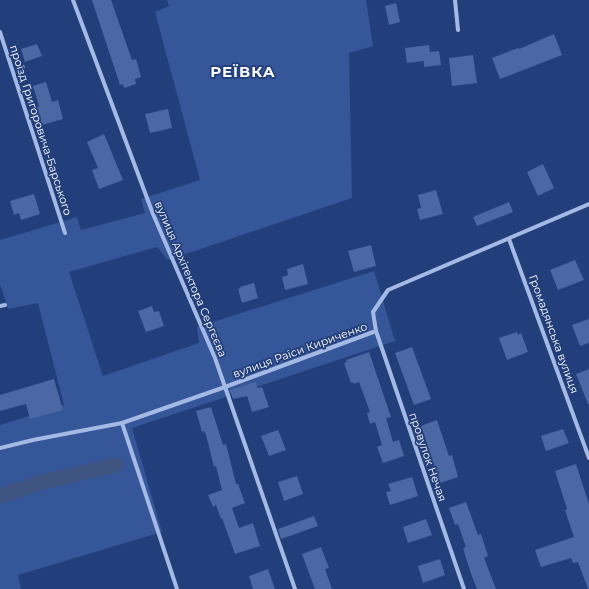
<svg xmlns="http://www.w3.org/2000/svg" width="589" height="589" viewBox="0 0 589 589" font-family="Montserrat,sans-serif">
<rect width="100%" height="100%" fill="#223e7b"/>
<path fill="#355699" d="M167 0H366L373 46 349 53 352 198 168 260 157 247 69 272 103 376 199 343 197 327 374 271 395 341 132 428 162 532 18 575 21 589H0V425L64 405 38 303 8 309 0 284V240L77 217 81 230 145 213 141 199 200 180 155 12 169 6Z"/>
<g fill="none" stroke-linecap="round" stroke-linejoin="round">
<path stroke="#3f5481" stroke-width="15" d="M0 496 43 482 116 465"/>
</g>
<g fill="#4b68a4">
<path d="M92 0H111L132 60 136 59 141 77 135 79 136 84 124 88 123 84 120 85Z"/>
<path d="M396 3 400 22 389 25 385 6Z"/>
<path d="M554 34 562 55 500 79 492 58 518 48 519 49Z"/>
<path d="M37 44 42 56 25 62 21 49Z"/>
<path d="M429 45 430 52 439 51 441 65 424 67V61L407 63 405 48Z"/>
<path d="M473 55 477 83 452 86 449 58Z"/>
<path d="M46 82 52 102 58 100 63 119 42 125 37 107 39 106 33 86Z"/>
<path d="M168 109 172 128 150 133 145 114Z"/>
<path d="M104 134 123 180 99 189 92 170 98 168 87 142Z"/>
<path d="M543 164 554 188 538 196 527 172Z"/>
<path d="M436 190 443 214 420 220 417 209 421 208 418 195Z"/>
<path d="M34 194 40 214 21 220 19 213 14 215 10 201Z"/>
<path d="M509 202 513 212 477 226 473 217Z"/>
<path d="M371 245 376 266 354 272 348 251Z"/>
<path d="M575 260 584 280 558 290 550 270Z"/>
<path d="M303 264 308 284 285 290 282 277 288 275 287 269Z"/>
<path d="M254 283 258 298 242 303 238 289 241 288 240 287Z"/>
<path d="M152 306 154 312 159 311 164 326 146 332 138 311Z"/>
<path d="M589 319V343L580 346 572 325Z"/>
<path d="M517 332 518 335 521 333 528 352 507 360 499 338Z"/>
<path d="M412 347 431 399 414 405 395 353Z"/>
<path d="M369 352 391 417 386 418 393 442 399 440 404 456 383 463 377 447 382 445 375 422 370 424 367 413 370 412 359 382 354 384 353 382 351 383 344 363 347 362 346 360Z"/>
<path d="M589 369V404H588L576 374Z"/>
<path d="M54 379 63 410 30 419 26 404 0 411V395Z"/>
<path d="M256 382 257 388 262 387 269 407 252 412 247 396 233 399 230 390Z"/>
<path d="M211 407 223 445 226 444 236 484H238L245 503 232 508 239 528 253 523 260 546 235 554 222 518 221 519 216 505 213 507 208 495 222 490 216 466 214 467 206 435 204 431 202 432 196 411Z"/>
<path d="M437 420 449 456 452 455 458 477 440 483 421 426Z"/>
<path d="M563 429 569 443 546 451 541 436Z"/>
<path d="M278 430 286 450 269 456 261 436Z"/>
<path d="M576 464 589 504V589H588L578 562 573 563 571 558 541 567 535 550 574 537 565 510 567 509 555 471Z"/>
<path d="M297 476 303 494 284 501 278 482Z"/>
<path d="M412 477 418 496 390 505 386 492 391 491 388 484Z"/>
<path d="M466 502 478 535 481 534 488 556 484 558 496 589H477L470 571 463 548 466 547 458 524 455 525 449 508Z"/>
<path d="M314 516 318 526 281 539 278 529Z"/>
<path d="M426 519 432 535 408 543 403 527Z"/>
<path d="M321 547 329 568 325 569 332 589H315L302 554Z"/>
<path d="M440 559 445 575 423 583 418 566Z"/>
<path d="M268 569 275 589H253L249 576Z"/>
</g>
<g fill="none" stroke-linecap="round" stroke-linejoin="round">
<g stroke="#a4bae5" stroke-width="4">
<path d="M73 0 153 214 215 358 295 589"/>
<path d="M455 0 458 30"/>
<path d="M0 32 65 233"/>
<path d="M509 239 589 458"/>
<path d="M0 306 5 305"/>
<path d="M376 331 464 589"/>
<path d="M122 423 177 589"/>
<path d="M0 448 33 440 122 423 225 387 376 331 373 312 388 290 589 204"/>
</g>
</g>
<g text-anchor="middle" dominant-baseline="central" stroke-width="3.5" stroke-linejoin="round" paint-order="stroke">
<g font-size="11" fill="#fff" stroke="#223e7b">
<text transform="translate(41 130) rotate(72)">проїзд Григоровича-Барського</text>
<text transform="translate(191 279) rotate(67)">вулиця Архітектора Сергєєва</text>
<text transform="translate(554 334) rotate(70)">Громадянська вулиця</text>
<text transform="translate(300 350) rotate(-20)">вулиця Раїси Кириченко</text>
<text transform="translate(428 457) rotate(71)">провулок Нечая</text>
</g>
<g font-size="15" font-weight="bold" letter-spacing="1" fill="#fff" stroke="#223e7b">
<text x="243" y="71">РЕЇВКА</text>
</g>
</g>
</svg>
